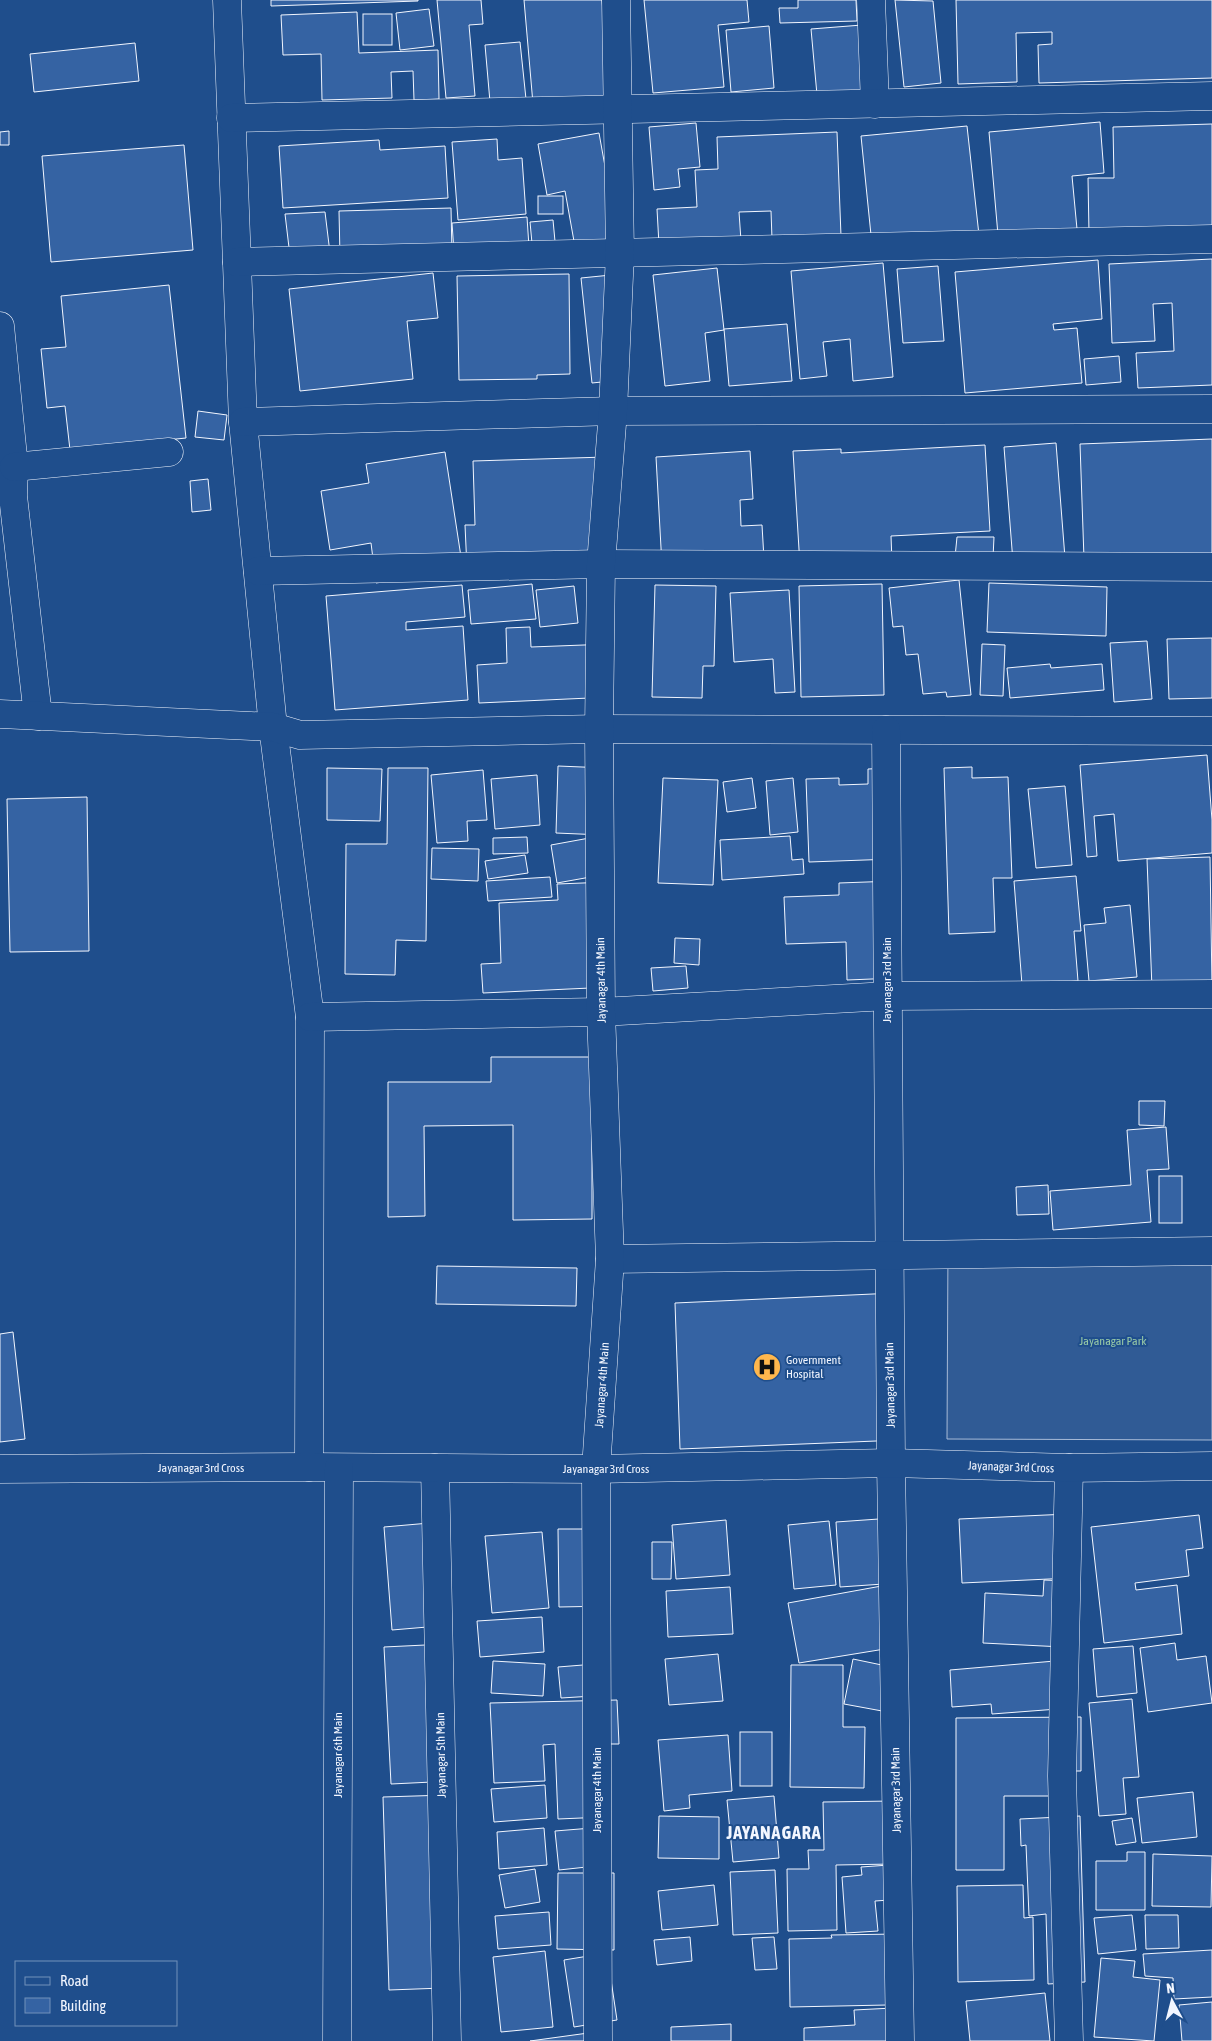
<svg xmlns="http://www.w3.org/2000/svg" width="1212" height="2041" viewBox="0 0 1212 2041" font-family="'Asap Condensed',sans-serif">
<rect width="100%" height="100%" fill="#1f4e8c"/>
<path fill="#305b95" stroke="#a8bbd7" d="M1212 1241V1440L947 1439 948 1244Z"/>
<g fill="#3563a3" stroke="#f2f6ff">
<path d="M271 0H418V1L271 6Z"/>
<path d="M437 0H481L483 24 469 25 475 96 446 98Z"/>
<path d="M524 0H602L610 97 533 104Z"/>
<path d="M644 0H747L749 22 718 25 724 87 653 93Z"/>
<path d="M798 0H856L857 21 780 23 779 8H798Z"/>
<path d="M895 0 933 1 941 83 904 87Z"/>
<path d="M956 0H1212V78L1039 83 1038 45 1052 44V32L1016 33 1017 82 958 84Z"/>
<path d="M429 9 434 46 400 50 396 13Z"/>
<path d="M357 12 359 53 438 50 439 99 414 100 413 71 391 72 392 98 322 100 321 54 283 55 281 15Z"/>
<rect x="363" y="14" width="29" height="31"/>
<path d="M862 25 868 91 817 95 811 29Z"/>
<path d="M769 26 774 88 731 92 726 30Z"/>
<path d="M520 42 526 99 490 102 485 45Z"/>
<path d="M135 43 139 81 34 92 30 54Z"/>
<path d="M1100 122 1104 173 1072 176 1077 229 998 235 989 132Z"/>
<path d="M696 123 700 167 678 169 680 187 654 190 649 127Z"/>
<path d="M1212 124V231L1089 234 1088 178H1114L1113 127Z"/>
<path d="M967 126 979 235 872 245 861 136Z"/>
<path d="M9 131V145H0V132Z"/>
<path d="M837 132 841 236 772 239 771 211 739 212 741 241 659 245 657 209 697 207 695 170 718 169 717 137Z"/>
<path d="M599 133 620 250 577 258 565 191 547 195 538 144Z"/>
<path d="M497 139 498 160 522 158 526 214 458 220 452 142Z"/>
<path d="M379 140 380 150 445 146 448 198 283 208 279 146Z"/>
<path d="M184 145 193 250 51 262 42 156Z"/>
<rect x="538" y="196" width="25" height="18"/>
<path d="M451 208 452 254 340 257 339 211Z"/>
<path d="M325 212 330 253 290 256 285 214Z"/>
<path d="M527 217 529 247 454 252 452 223Z"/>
<path d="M553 220 556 252 533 254 530 222Z"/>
<path d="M1212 259V385L1138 388 1136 353 1174 351 1172 303 1153 304 1155 341 1112 343 1109 264Z"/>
<path d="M1098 260 1102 319 1053 324 1054 330 1077 328 1082 383 965 393 955 272Z"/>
<path d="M883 263 893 377 853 381 850 339 823 342 827 376 800 379 791 271Z"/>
<path d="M938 266 944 341 903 343 897 269Z"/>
<path d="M717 268 724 330 705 333 710 381 665 386 653 275Z"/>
<path d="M433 273 438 318 407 321 413 379 300 391 289 289Z"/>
<path d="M569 274 570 374 537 375V379L459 380 457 276Z"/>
<path d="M611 275 621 380 592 383 581 278Z"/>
<path d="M169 285 186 438 70 450 65 406 47 408 41 349 66 347 61 296Z"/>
<path d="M787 324 792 381 729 386 724 329Z"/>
<path d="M1119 356 1121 382 1086 385 1084 359Z"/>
<path d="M198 411 227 415 224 440 195 437Z"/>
<path d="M1212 439V557L1084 559 1080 444Z"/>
<path d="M1056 443 1065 558 1013 562 1004 447Z"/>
<path d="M985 445 990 531 891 536 892 562 800 566 793 451 841 449V453Z"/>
<path d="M750 451 753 499 740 500 741 526 762 525 764 559 662 566 656 457Z"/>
<path d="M445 452 463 570 376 583 371 543 330 550 321 491 369 483 366 464Z"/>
<path d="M606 457 609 565 467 569 465 525H475L473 461Z"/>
<path d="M208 479 211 510 192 512 190 481Z"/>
<path d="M957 537H994L993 558 955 557Z"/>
<path d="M959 580 971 695 947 697 946 692 923 694 918 654 906 655 903 626 893 627 889 588Z"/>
<path d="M989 583 1107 587 1106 636 987 632Z"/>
<path d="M532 584 536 619 471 624 468 590Z"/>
<path d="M882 584 884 695 801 697 799 586Z"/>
<path d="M462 585 465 617 406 622V630L463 626 468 700 335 710 326 596Z"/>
<path d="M655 585 716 586 714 666H703L702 698 652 697Z"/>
<path d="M574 586 578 623 540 627 536 590Z"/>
<path d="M789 590 795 692 775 693 773 659 734 662 730 593Z"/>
<path d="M530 627 531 647 610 644 612 697 479 703 477 665 507 663 506 628Z"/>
<path d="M1212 638V698L1169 699 1167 639Z"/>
<path d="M1147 641 1152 699 1114 702 1110 643Z"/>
<path d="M982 644 1005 645 1003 696 980 695Z"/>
<path d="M1050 664 1051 668 1102 664 1104 690 1010 698 1007 668Z"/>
<path d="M1207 755 1212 820V853L1118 861 1114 814 1094 816 1097 856 1087 857 1080 765Z"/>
<path d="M558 766 606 768 603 835 556 833Z"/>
<path d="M972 767V778L1008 777 1012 878H993L995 932 949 934 944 768Z"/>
<path d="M327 768 382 769 380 821 327 820Z"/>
<path d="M388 768H428L426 941 396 940 395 975 345 974 346 844H387Z"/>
<path d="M890 768 893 859 809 862 806 779 839 778V785L868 784V769Z"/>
<path d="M483 770 487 820 467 821 468 841 437 843 431 775Z"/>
<path d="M537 775 540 825 495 829 491 779Z"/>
<path d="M663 778 718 780 713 885 658 883Z"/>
<path d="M752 778 756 808 727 812 723 782Z"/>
<path d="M793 778 798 832 770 835 766 781Z"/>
<path d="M1065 786 1072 865 1036 868 1028 789Z"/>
<path d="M87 797 89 951 10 952 7 799Z"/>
<path d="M606 835 613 873 557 883 551 845Z"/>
<path d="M790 836 792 860 803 859 804 874 722 880 720 840Z"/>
<path d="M527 837 528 853 493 854V838Z"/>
<path d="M432 848 479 849 478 881 431 879Z"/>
<path d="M525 855 528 873 488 879 485 861Z"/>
<path d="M1210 857 1212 987 1152 989 1147 859Z"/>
<path d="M1076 876 1081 931H1074L1078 981 1022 985 1014 881Z"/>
<path d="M550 877 552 897 488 901 486 881Z"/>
<path d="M894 881 897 978 847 980 846 942 786 944 784 897 839 895V883Z"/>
<path d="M608 882 612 987 483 993 481 964 501 963 499 903 558 900 557 884Z"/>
<path d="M1130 905 1137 977 1089 981 1084 925 1106 923 1104 908Z"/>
<path d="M675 938 700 939 699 965 674 963Z"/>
<path d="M686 966 688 988 653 991 651 968Z"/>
<path d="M491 1057H606L592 1116V1219L513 1220V1125L424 1126 425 1216 388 1217V1082H491Z"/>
<path d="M1139 1101H1165L1164 1126 1139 1125Z"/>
<path d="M1166 1127 1169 1169 1147 1170 1151 1222 1053 1230 1050 1191 1131 1185 1127 1130Z"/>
<rect x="1159" y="1176" width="23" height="47"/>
<path d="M1048 1185 1049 1214 1017 1215 1016 1187Z"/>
<path d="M437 1266 577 1268 576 1306 436 1304Z"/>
<path d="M895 1293 901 1440 680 1449 675 1303Z"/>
<path d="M13 1332 25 1439 0 1442V1334Z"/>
<path d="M1068 1514 1071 1578 962 1583 959 1519Z"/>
<path d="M1199 1515 1203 1548 1186 1550 1189 1576 1135 1583 1136 1590 1177 1585 1182 1634 1104 1643 1091 1527Z"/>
<path d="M893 1518 898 1583 840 1587 836 1522Z"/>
<path d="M726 1520 730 1575 676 1579 672 1525Z"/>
<path d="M829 1521 836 1585 794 1589 788 1525Z"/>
<path d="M441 1522 451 1625 392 1630 384 1527Z"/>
<path d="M558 1529H609L610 1606 559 1607Z"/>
<path d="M542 1532 549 1608 492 1613 485 1536Z"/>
<path d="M652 1542H672L671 1579H652Z"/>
<path d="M1044 1580 1067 1581 1063 1647 983 1643 985 1593 1043 1596Z"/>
<path d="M887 1585 897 1647 799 1663 788 1603Z"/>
<path d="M730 1587 733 1634 668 1637 666 1591Z"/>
<path d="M542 1617 544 1652 480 1657 477 1621Z"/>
<path d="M1175 1643 1177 1660 1206 1656 1212 1703 1148 1712 1140 1648Z"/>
<path d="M446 1644 453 1781 391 1784 384 1647Z"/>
<path d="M1133 1646 1137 1693 1097 1697 1093 1649Z"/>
<path d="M718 1654 723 1701 669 1705 665 1659Z"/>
<path d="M853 1659 901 1669 893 1713 844 1704Z"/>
<path d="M493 1661 545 1664 543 1696 491 1693Z"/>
<path d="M1055 1661 1058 1709 992 1714 991 1704 952 1707 950 1670Z"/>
<path d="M608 1663 610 1695 561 1698 558 1667Z"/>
<path d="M791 1665H843V1727H865L864 1788 790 1787Z"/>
<path d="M1132 1699 1139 1777 1123 1778 1126 1814 1099 1816 1089 1703Z"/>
<path d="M617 1700 619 1744H602L605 1817 558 1819 555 1744 543 1745 545 1781 494 1783 490 1703Z"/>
<path d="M1081 1717V1771H1049V1796H1004V1870H956V1718Z"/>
<rect x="740" y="1732" width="32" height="54"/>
<path d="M728 1735 732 1791 689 1795 690 1808 664 1811 658 1740Z"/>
<path d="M545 1785 547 1818 494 1822 491 1789Z"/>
<path d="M1193 1792 1197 1837 1142 1843 1137 1798Z"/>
<path d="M446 1795 443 1988 389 1990 383 1797Z"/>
<path d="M774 1796 779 1858 733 1862 727 1800Z"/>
<path d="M893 1801 894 1864 836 1865 837 1930 788 1931 787 1869H809L808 1850H824L823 1802Z"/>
<path d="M659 1816 719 1817V1859L658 1858Z"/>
<path d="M1080 1816 1085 1982 1048 1984 1046 1914 1029 1916 1026 1845 1021 1846 1020 1819Z"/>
<path d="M1132 1818 1136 1842 1116 1845 1112 1821Z"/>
<path d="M544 1828 547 1865 499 1869 497 1832Z"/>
<path d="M592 1828 596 1866 559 1870 555 1831Z"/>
<path d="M1127 1852H1145V1910H1096V1861H1127Z"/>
<path d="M1153 1854 1212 1856 1211 1907 1152 1906Z"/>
<path d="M903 1864 905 1899 875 1901 878 1931 846 1933 842 1877 862 1875 861 1867Z"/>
<path d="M535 1869 540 1902 505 1908 499 1875Z"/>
<path d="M775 1870 778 1933 733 1935 730 1872Z"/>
<path d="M558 1873H614V1950L557 1949Z"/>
<path d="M714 1885 718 1925 662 1930 658 1891Z"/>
<path d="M1023 1885 1024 1918 1033 1917 1034 1980 958 1982 957 1886Z"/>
<path d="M549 1912 551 1945 498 1949 495 1916Z"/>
<path d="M1132 1915 1136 1950 1098 1954 1094 1918Z"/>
<path d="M1145 1915H1178L1179 1948 1146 1949Z"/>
<path d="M897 1934 887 2005 790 2007 789 1939 832 1938 831 1935Z"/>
<path d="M690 1937 692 1961 657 1965 654 1940Z"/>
<path d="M774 1937 777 1969 755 1970 752 1938Z"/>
<path d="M1212 1950V1997L1174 1999 1173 1978 1145 1976 1143 1954Z"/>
<path d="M545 1951 553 2027 501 2032 493 1957Z"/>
<path d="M607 1953 617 2020 574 2027 564 1960Z"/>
<path d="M1101 1958 1135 1961 1133 1977 1160 1980 1154 2041 1094 2037Z"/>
<path d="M1045 1993 1050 2041H970L966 2001Z"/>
<path d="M1212 2002V2041H1182L1179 2005Z"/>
<path d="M893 2008 895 2041H804V2028L855 2025 854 2010Z"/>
<path d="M731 2024V2041H671V2027Z"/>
<path d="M610 2030 611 2041H530Z"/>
</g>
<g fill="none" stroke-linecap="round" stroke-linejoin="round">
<defs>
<g id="minor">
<path d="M227 0 243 422 273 727 310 1017 309 1467"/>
<path d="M871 0 875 104"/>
<path d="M231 118 1212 96"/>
<path d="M237 262 1212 239"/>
<path d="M0 326 14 467 13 496 38 716"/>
<path d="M243 422 613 411 1212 409"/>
<path d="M14 467 169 452"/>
<path d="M258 571 601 564 1212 567"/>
<path d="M0 714 273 727 300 735 599 729 1212 731"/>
<path d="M886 730 891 1463 900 2041"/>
<path d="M310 1017 601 1012 888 996 1212 994"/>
<path d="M610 1259 1212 1251"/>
<path d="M435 1468 447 2041"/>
<path d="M1069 1468 1062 1776 1069 2041"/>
<path d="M0 1469 309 1467 596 1469 891 1463 1069 1468 1212 1466"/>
<path d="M337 2041 339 1468"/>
<path d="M598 2041 596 1469 610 1259 601 1012 599 729 601 564 613 411 620 253 616 0"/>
</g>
</defs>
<use href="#minor" stroke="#f2f6ff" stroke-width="29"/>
<use href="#minor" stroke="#1f4e8c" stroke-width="28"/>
</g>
<defs>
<symbol id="hospital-disc" viewBox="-11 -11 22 22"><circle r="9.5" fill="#ffb74d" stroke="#1f4e8c"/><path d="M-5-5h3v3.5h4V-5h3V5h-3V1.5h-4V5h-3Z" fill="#111"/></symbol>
</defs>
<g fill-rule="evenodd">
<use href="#hospital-disc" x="751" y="1351" width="32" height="32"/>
</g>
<g text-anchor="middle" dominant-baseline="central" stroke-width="4" stroke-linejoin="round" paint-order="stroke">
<g font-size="12" fill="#f2f6ff" stroke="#1f4e8c">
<text transform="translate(601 980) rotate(-91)">Jayanagar 4th Main</text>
<text transform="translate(887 980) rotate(-90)">Jayanagar 3rd Main</text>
<text transform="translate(602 1385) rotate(-86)">Jayanagar 4th Main</text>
<text transform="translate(890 1385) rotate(-91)">Jayanagar 3rd Main</text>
<text transform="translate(1011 1467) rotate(2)">Jayanagar 3rd Cross</text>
<text x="201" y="1468">Jayanagar 3rd Cross</text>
<text x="606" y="1469">Jayanagar 3rd Cross</text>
<text transform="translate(338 1755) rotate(-90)">Jayanagar 6th Main</text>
<text transform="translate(441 1755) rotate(-91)">Jayanagar 5th Main</text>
<text transform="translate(597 1790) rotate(-90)">Jayanagar 4th Main</text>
<text transform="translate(896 1790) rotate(-91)">Jayanagar 3rd Main</text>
</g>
<g font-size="12" fill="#97c8a6" stroke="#1f4e8c">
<text x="1113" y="1341">Jayanagar Park</text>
</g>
<g font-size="12" fill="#f2f6ff" stroke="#1f4e8c" text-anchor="start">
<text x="786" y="1360">Government<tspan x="786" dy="14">Hospital</tspan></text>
</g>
<g font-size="18" font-weight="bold" letter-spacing="1" fill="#f2f6ff" stroke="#1f4e8c">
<text x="774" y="1832">JAYANAGARA</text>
</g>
</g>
<rect x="15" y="1961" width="162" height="65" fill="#1f4e8c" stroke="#7391ba"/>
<rect x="25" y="1977" width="25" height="8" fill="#1f4e8c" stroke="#7391ba"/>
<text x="60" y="1986" font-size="15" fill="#f2f6ff">Road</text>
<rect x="25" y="1998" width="25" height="15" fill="#3563a3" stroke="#7391ba"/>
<text x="60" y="2011" font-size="15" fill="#f2f6ff">Building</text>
<g transform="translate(1172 2001) rotate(353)" stroke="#1f4e8c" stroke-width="4" paint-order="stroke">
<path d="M0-4L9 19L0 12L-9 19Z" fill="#f2f6ff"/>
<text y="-8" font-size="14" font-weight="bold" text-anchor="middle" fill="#f2f6ff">N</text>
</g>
</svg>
